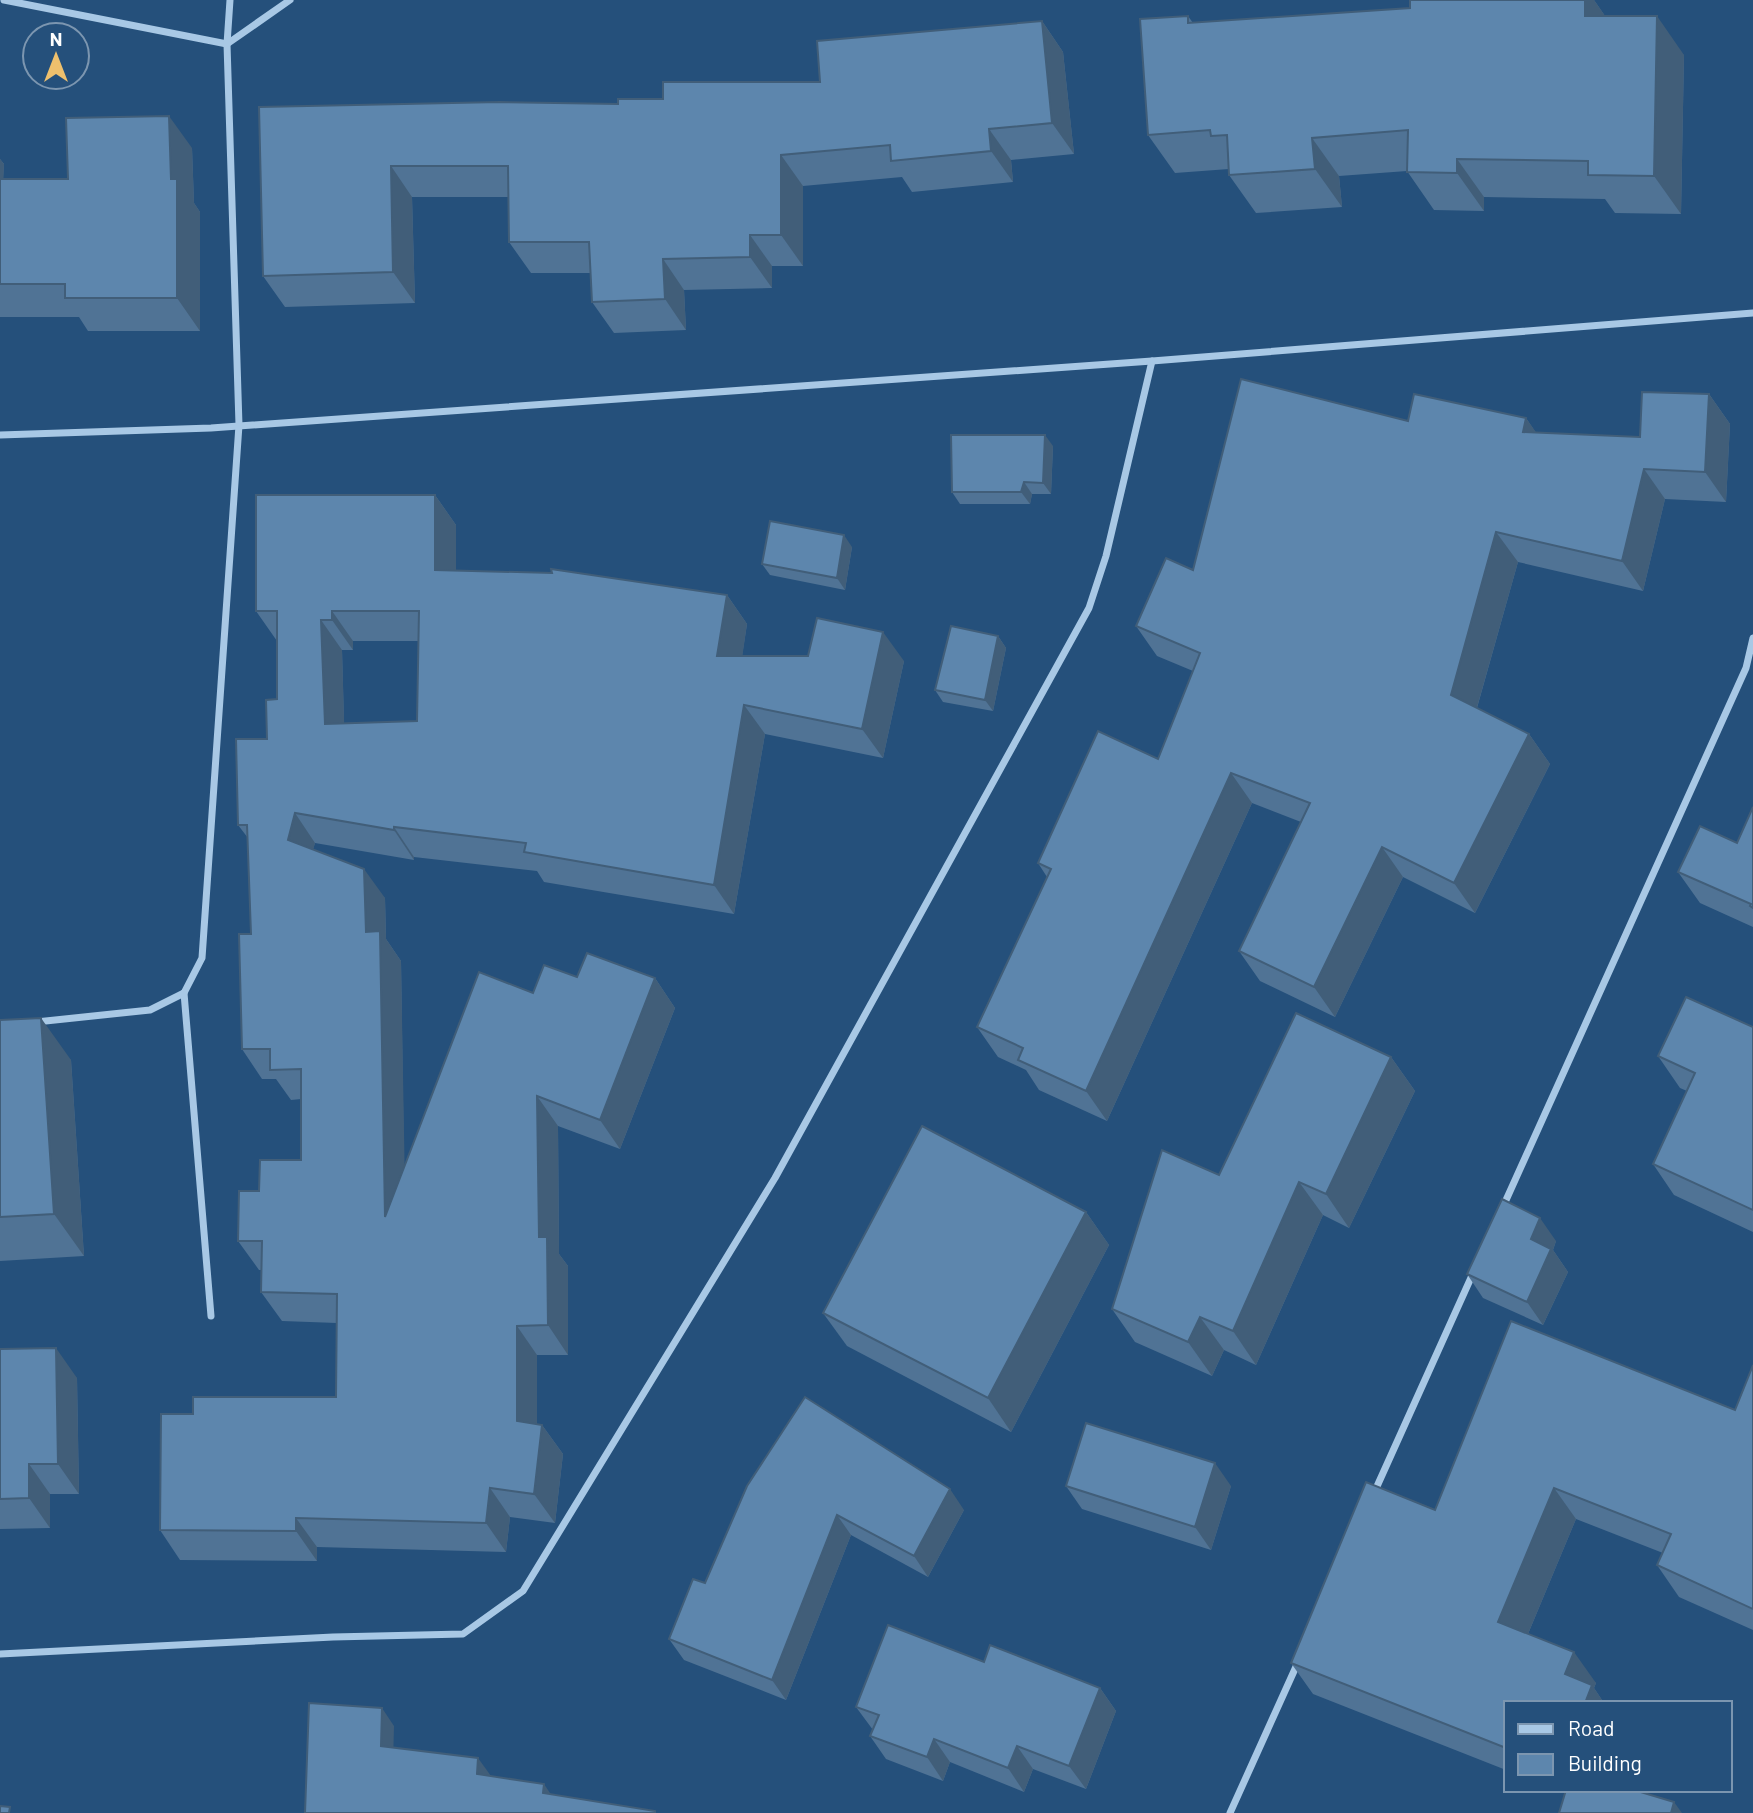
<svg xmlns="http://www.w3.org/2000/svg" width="1753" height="1813" viewBox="0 0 1753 1813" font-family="Barlow,sans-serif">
<rect width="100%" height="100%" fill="#25507b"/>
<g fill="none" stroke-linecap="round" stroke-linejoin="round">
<g stroke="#a8c8e5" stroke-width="7">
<path d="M4 0 227 44 290 0"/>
<path d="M0 435 211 428 1152 361 1753 313"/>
<path d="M184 993 211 1316"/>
<path d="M36 1022 150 1010 184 993 202 958 239 425 227 44 230 0"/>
<path d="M1502 1209 1746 668 1753 638"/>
<path d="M1374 1493 1474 1271"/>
<path d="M0 1654 333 1637 463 1634 523 1591 775 1178 1089 608 1106 556 1152 361"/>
<path d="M1230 1813 1299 1660"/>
</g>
</g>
<g fill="#507395" fill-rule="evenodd">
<path d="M1410 0H1594L1605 16 1684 55 1681 214 1615 213 1605 199 1484 197V211L1434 210 1407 171 1339 176 1342 207 1256 213 1229 175V169L1175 173 1148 135 1188 16 1193 23 1410 8Z"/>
<path d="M1042 21 1063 52 1074 154 1011 160 1013 182 912 192 902 177 803 186V266H772V288L684 290 686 330 614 333 592 302 590 273H531L509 242V197H412L415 303 285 307 263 276 259 107 618 104 820 82Z"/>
<path d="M192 148 194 203 200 212V331H88L79 317H0V159L4 164 3 179H68Z"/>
<path d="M1709 394 1730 424 1726 502 1665 499 1643 591 1518 562 1477 708 1529 734 1550 764 1475 913 1403 877 1335 1017 1260 981 1239 951 1301 822 1252 803 1107 1121 1039 1090 1026 1070 998 1057 977 1027 1047 877 1038 863 1158 759 1193 671 1157 656 1136 626 1193 570 1408 421 1526 418 1536 433 1640 437Z"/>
<path d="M1053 446 1051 494H1032L1030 504H960L952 492Z"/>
<path d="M435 495 456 525V571L727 595 747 624 742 656 904 661 883 758 765 734 734 914 544 882 537 871 414 857V860L315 843 313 849 385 898 386 939 401 961 404 1167 533 993 577 977 655 978 675 1008 620 1149 558 1126 559 1254 568 1266V1355H537V1424L542 1425 563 1454 555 1523 510 1517 506 1552 317 1547V1561L180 1560 160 1530 193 1414 336 1397 337 1323 282 1321 261 1292 262 1270H259L238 1241 259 1191 301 1160V1099L291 1100 276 1079H262L242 1049 251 934 248 838 238 825 267 739 277 699V641L256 611ZM353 641H419L417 721 344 723 342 650H353Z"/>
<path d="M852 547 845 590 770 575 762 564Z"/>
<path d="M998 636 1006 648 993 711 943 702 935 690Z"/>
<path d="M1753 807V927L1700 903 1678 872 1737 843Z"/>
<path d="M0 1020 71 1060 84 1256 0 1261Z"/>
<path d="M1753 1027V1232L1674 1195 1653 1164 1687 1091 1680 1088 1658 1056Z"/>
<path d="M1391 1057 1415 1091 1349 1228 1323 1215 1256 1365 1224 1350 1212 1376 1135 1342 1112 1309 1219 1175Z"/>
<path d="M1086 1212 1109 1245 1011 1432 847 1346 823 1313Z"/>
<path d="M1556 1241 1553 1250 1568 1272 1543 1325 1483 1298 1467 1274Z"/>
<path d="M0 1349 77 1378 79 1494H50V1528L0 1529Z"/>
<path d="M1753 1365V1630L1679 1597 1657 1565 1663 1553 1576 1519 1528 1634 1596 1683 1594 1688 1604 1703H1506V1770L1313 1694 1291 1663 1435 1510 1735 1410Z"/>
<path d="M747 1486 964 1510 928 1577 851 1535 786 1700 684 1660 669 1639 705 1583Z"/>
<path d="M1066 1486H1231L1211 1550 1082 1509Z"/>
<path d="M984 1662 1100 1688 1116 1711 1086 1789 1033 1769 1024 1792 950 1762 943 1781 886 1759 870 1736 873 1730 856 1707Z"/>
</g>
<g fill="#415e79">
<path d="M1585 0H1594L1612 26 1585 16Z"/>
<path d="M1657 16 1684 55 1681 214 1654 176Z"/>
<path d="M1042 21 1063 52 1074 154 1052 123Z"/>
<path d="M169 116 192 148 194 203 200 212V331L177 298 171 179Z"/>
<path d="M989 129 1011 160 1013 182 991 151Z"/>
<path d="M1312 138 1339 176 1342 207 1315 169Z"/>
<path d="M781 155 803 186V266L781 235Z"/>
<path d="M0 159 4 164 2 212 0 209Z"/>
<path d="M1457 159 1484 197V211L1457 173Z"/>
<path d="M391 166 412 197 415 303 393 272Z"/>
<path d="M750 235 772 266V288L750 257Z"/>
<path d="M663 259 684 290 686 330 665 299Z"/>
<path d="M1709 394 1730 424 1726 502 1705 472Z"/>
<path d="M1526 418 1547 448 1523 432Z"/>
<path d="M1045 435 1053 446 1051 494 1043 483Z"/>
<path d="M1644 469 1665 499 1643 591 1622 561Z"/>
<path d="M1024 482 1032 494 1030 504 1021 492Z"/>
<path d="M435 495 456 525V600L435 570Z"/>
<path d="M1496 532 1518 562 1472 725 1451 695Z"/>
<path d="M844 535 852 547 845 590 837 578Z"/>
<path d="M727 595 747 624 738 686 717 656Z"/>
<path d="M332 611 353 641V650L332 620Z"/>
<path d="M321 620 342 650 345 753 325 724Z"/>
<path d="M883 632 904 661 883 758 862 729Z"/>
<path d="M998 636 1006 648 993 711 985 700Z"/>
<path d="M744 705 765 734 734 914 714 885Z"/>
<path d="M1529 734 1550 764 1475 913 1454 883Z"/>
<path d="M1231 773 1252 803 1107 1121 1086 1091Z"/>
<path d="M295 813 315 843 308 869 288 840Z"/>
<path d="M394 827 414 857V860L394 830Z"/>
<path d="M1382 847 1403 877 1335 1017 1314 987Z"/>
<path d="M364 869 385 898 386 939 401 961 406 1246 385 1217 366 932Z"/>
<path d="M655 978 675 1008 620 1149 600 1120Z"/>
<path d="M41 1018 71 1060 84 1256 54 1214Z"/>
<path d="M1391 1057 1415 1091 1349 1228 1326 1194Z"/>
<path d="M537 1096 558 1126 559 1254 568 1266V1355L548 1325 539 1237Z"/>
<path d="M1299 1182 1323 1215 1256 1365 1233 1331Z"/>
<path d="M1086 1212 1109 1245 1011 1432 988 1398Z"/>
<path d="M1540 1218 1556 1241 1553 1250 1568 1272 1543 1325 1527 1302 1531 1239Z"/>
<path d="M1200 1317 1224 1350 1212 1376 1188 1342Z"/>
<path d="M517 1326 537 1355V1451L517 1421Z"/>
<path d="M56 1348 77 1378 79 1494 58 1464Z"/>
<path d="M542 1425 563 1454 555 1523 534 1494Z"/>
<path d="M1215 1463 1231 1486 1211 1550 1195 1527Z"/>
<path d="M29 1464 50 1494V1528L29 1498Z"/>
<path d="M490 1488 510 1517 506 1552 486 1523Z"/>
<path d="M1554 1488 1576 1519 1520 1653 1498 1622Z"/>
<path d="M950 1489 964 1510 928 1577 914 1556Z"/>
<path d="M837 1515 851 1535 786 1700 772 1680Z"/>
<path d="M296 1518 317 1547V1561L296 1531Z"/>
<path d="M1574 1652 1596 1683 1594 1688 1604 1703H1585L1565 1674Z"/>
<path d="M1100 1688 1116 1711 1086 1789 1069 1766Z"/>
<path d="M382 1708 394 1726 393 1764 381 1746Z"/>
<path d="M934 1739 950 1762 943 1781 927 1757Z"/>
<path d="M1017 1746 1033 1769 1024 1792 1008 1768Z"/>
<path d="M478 1758 491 1776 489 1792 477 1774Z"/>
<path d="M544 1784 556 1802 543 1793Z"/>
<path d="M1674 1802 1682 1813H1671Z"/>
</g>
<g fill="#5d86ad" stroke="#415e79" stroke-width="2" fill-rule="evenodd">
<path d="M1410 0H1585V16H1657L1654 176 1588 175V161L1457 159V173L1407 172 1408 130 1312 138 1315 169 1229 175 1227 135 1211 136 1210 130 1148 135 1140 19 1188 16V23L1410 8Z"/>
<path d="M1042 21 1052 123 989 129 991 151 891 161 890 145 781 155V235H750V257L663 259 665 299 592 302 589 242H509L508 166H391L393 272 263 276 259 107 500 102 618 104V99H663V82H820L817 41Z"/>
<path d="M169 116 171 179H177V298H65V284H0V179H68L66 118Z"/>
<path d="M1241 379 1408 421 1414 394 1526 418 1523 432 1640 437 1642 392 1709 394 1705 472 1644 469 1622 561 1496 532 1451 695 1529 734 1454 883 1382 847 1314 987 1239 951 1310 803 1231 773 1086 1091 1018 1060 1023 1048 977 1027 1051 869 1038 863 1098 731 1158 759 1200 653 1136 626 1166 558 1193 570Z"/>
<path d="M951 435H1045L1043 483 1024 482 1021 492H952Z"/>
<path d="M256 495H435V570L552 573 551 569 727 595 717 656H808L817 618 883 632 862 729 744 705 714 885 524 852 526 843 394 827V830L295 813 288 840 364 869 366 932 380 931 385 1217 479 972 533 993 544 965 577 977 587 953 655 978 600 1120 537 1096 539 1237H547L548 1325 517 1326V1421L542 1425 534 1494 490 1488 486 1523 296 1518V1531L160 1530 161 1414H193V1397H336L337 1294 261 1292 262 1241H238L239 1191H259L260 1160H301V1069L270 1070V1049H242L239 934H251L247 825H238L236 739H267L266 700 277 699V611H256ZM332 611H419L417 721 325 724 321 620H332Z"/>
<path d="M770 521 844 535 837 578 762 564Z"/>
<path d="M951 626 998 636 985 700 935 690Z"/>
<path d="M1753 807V908L1750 906 1751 904 1678 872 1700 826 1737 843Z"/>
<path d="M1686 997 1753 1027V1210L1653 1164 1695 1073 1658 1056Z"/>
<path d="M1296 1013 1391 1057 1326 1194 1299 1182 1233 1331 1200 1317 1188 1342 1112 1309 1162 1150 1219 1175Z"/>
<path d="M41 1018 54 1214 0 1217V1020Z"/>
<path d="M922 1126 1086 1212 988 1398 823 1313Z"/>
<path d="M1502 1199 1540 1218 1531 1239 1551 1249 1527 1302 1467 1274Z"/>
<path d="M1511 1321 1735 1410 1753 1365V1609L1657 1565 1671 1534 1554 1488 1498 1622 1574 1652 1565 1674 1592 1685 1585 1703H1506V1748L1291 1663 1366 1482 1435 1510Z"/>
<path d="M56 1348 58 1464H29V1498L0 1499V1349Z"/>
<path d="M805 1397 950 1489 914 1556 837 1515 772 1680 669 1639 693 1579 705 1583 747 1486Z"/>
<path d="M1086 1423 1215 1463 1195 1527 1066 1486Z"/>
<path d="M888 1625 984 1662 990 1645 1100 1688 1069 1766 1017 1746 1008 1768 934 1739 927 1757 870 1736 879 1715 856 1707Z"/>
<path d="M309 1703 382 1708 381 1746 478 1758 477 1774 544 1784 543 1793 655 1811V1813H305Z"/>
<path d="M1566 1790H1634L1674 1802 1671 1813H1559Z"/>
<path d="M0 1806 10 1807 9 1813H0Z"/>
</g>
<rect x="1504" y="1701" width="228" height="91" fill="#25507b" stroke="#7c96b0" stroke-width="2"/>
<rect x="1518" y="1724" width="35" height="10" fill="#a8c8e5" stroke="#7c96b0" stroke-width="2"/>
<text x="1568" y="1736" font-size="21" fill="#ffffff">Road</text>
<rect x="1518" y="1754" width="35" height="21" fill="#5d86ad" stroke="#7c96b0" stroke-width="2"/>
<text x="1568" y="1771" font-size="21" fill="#ffffff">Building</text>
<g transform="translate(56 56)"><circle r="33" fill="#25507b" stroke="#7c96b0" stroke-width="2"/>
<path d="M0-5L12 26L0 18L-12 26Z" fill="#eec06d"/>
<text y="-10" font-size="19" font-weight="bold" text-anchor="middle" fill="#ffffff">N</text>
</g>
</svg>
